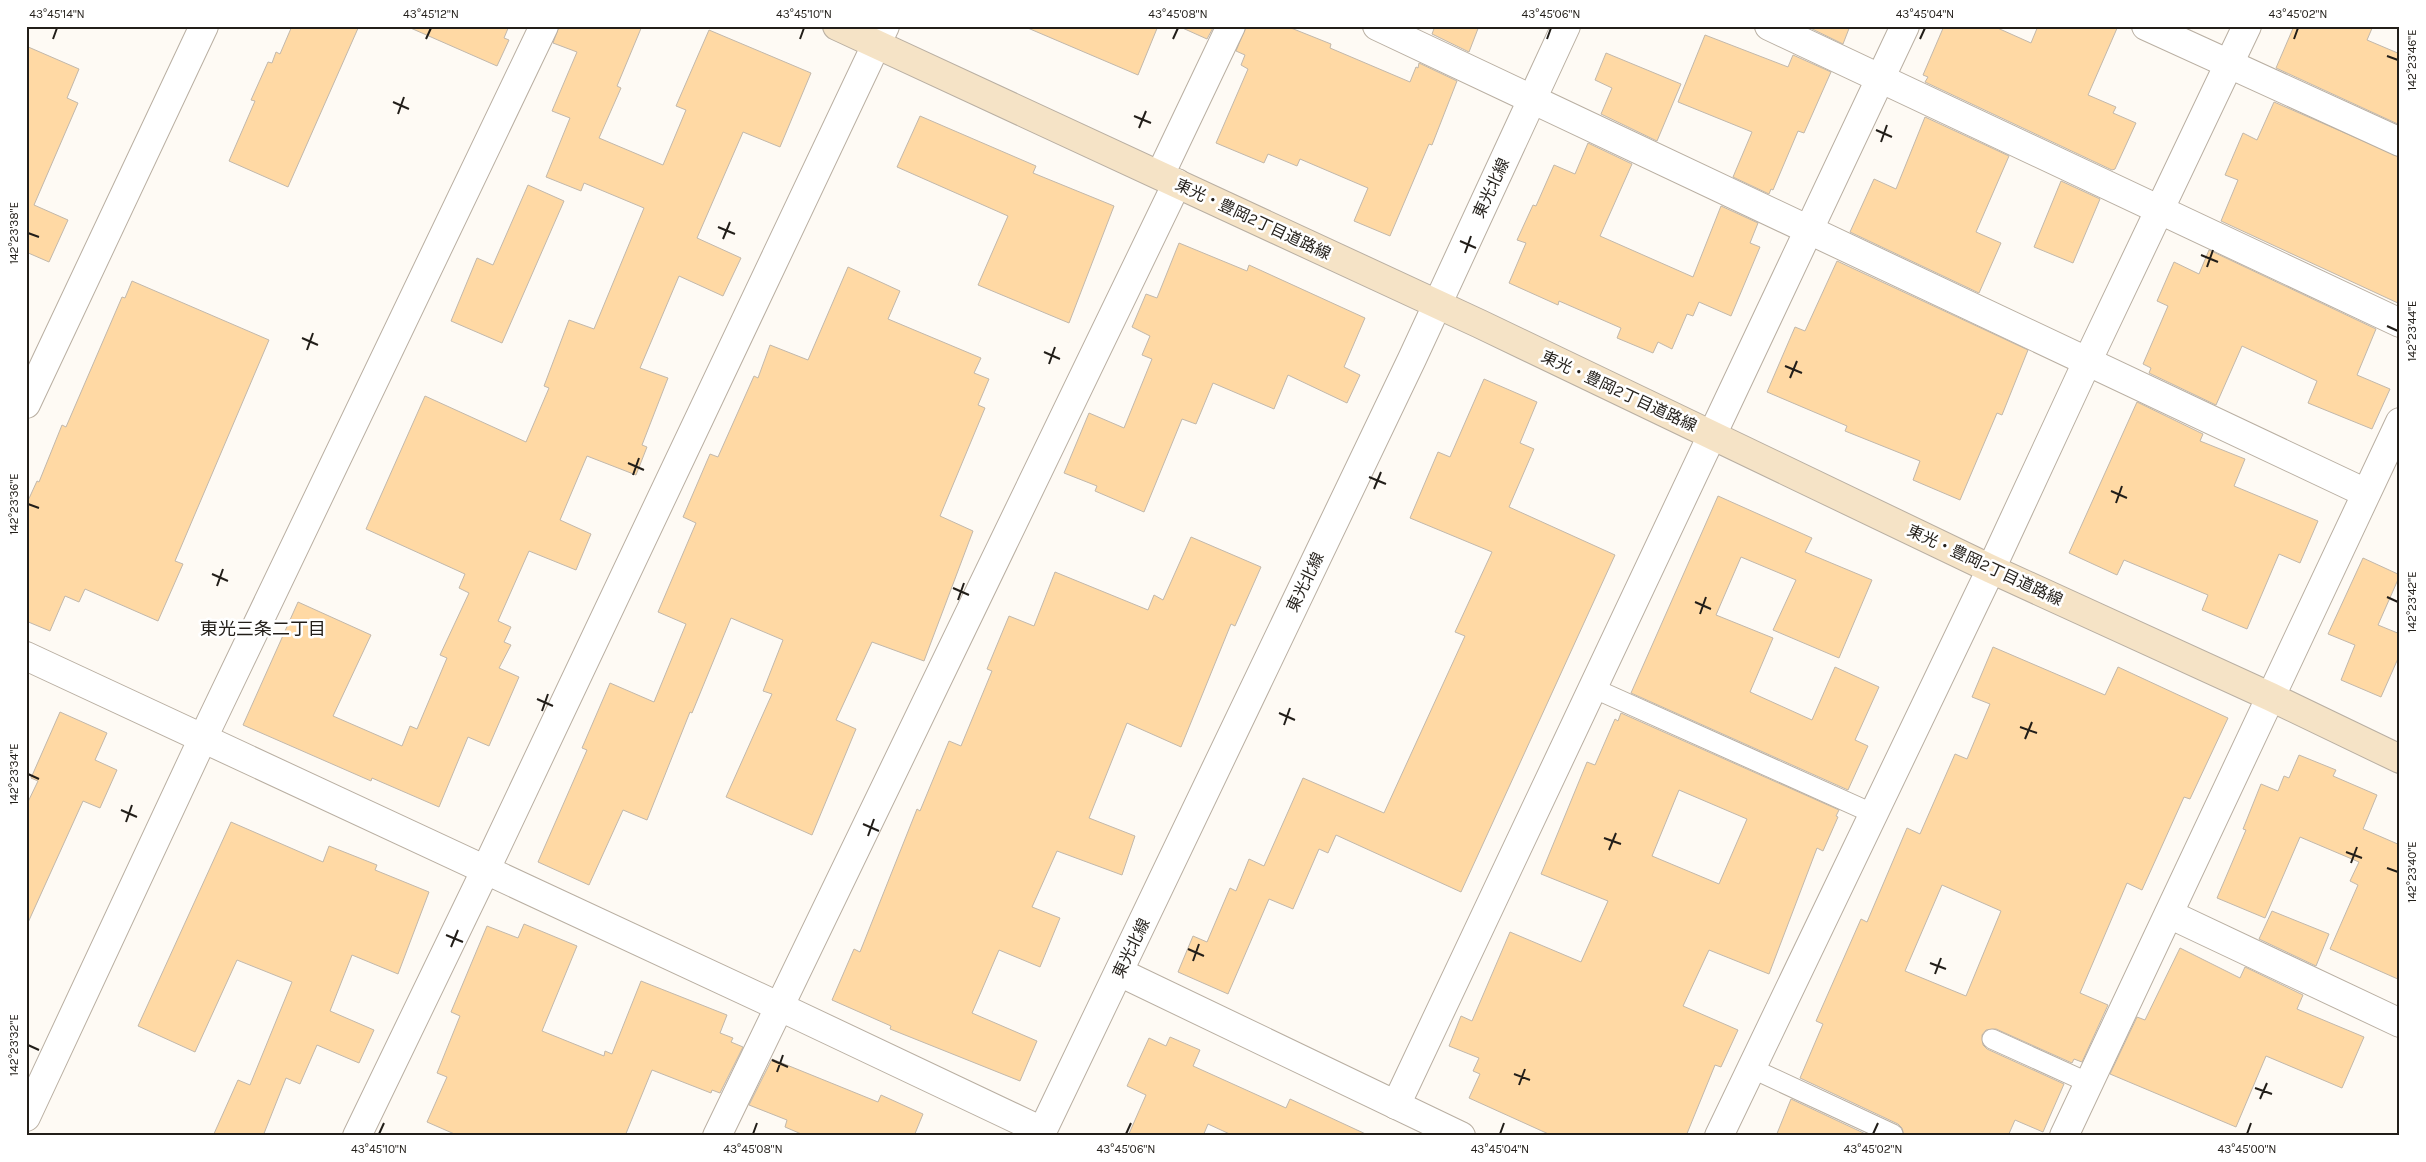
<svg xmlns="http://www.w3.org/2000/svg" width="2426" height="1162" viewBox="0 0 2426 1162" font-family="Karla,'Noto Sans JP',sans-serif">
<rect width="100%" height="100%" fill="#fefaf4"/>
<g fill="#ffd9a4" stroke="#c2b8ab" fill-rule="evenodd">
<path d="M292 26H359L288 187 229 161 255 101 251 100 268 62 272 63 276 52 280 54Z"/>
<path d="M406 26H509L504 38 509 40 497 66Z"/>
<path d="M559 26H642L617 86 621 88 599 138 663 165 686 110 676 106 709 30 811 73 780 147 743 132 697 238 741 258 723 296 679 276 640 368 668 378 642 445 647 447 636 475 587 456 560 520 591 534 576 570 529 551 498 621 511 627 504 642 511 645 499 668 519 677 489 746 468 737 439 807 372 778 371 781 243 725 298 602 371 635 333 716 402 746 410 726 417 729 447 658 440 655 469 593 459 588 465 574 366 529 425 396 526 442 549 388 544 386 569 320 594 329 644 208 584 183 581 191 546 177 570 118 552 111 577 52 553 43Z"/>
<path d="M1023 26H1158L1138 75Z"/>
<path d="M1178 26H1214L1207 39Z"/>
<path d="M1246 26H1286L1331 44 1330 48 1410 82 1416 67 1418 68 1419 63 1457 81 1432 145 1429 144 1390 236 1354 221 1368 188 1300 159 1297 166 1268 154 1264 163 1216 143 1248 69 1241 65 1245 55 1236 51Z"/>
<path d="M1435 26H1479L1469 52 1432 34Z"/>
<path d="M1806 26H1850L1843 44Z"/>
<path d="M1944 26H1993L2031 43 2038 26H2118L2088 95 2116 107 2113 113 2136 123 2115 169 2112 170 1925 82 1928 77 1923 75Z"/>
<path d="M2294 26H2373L2367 40 2400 54V125L2276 68Z"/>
<path d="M1705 35 1788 67 1793 55 1831 72 1804 133 1798 131 1773 190 1771 189 1769 194 1733 177 1752 132 1678 102Z"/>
<path d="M26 46 79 69 67 98 78 103 34 205 68 220 49 262 26 252Z"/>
<path d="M1606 53 1681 84 1657 141 1601 114 1612 88 1595 80Z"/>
<path d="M2274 102 2400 157V304L2221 221 2238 180 2225 175 2243 133 2257 140Z"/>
<path d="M920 116 1036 166 1033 173 1114 206 1069 323 978 285 1008 216 897 167Z"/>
<path d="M1925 117 2009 156 1976 232 2001 243 1979 293 1850 232 1874 179 1896 189Z"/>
<path d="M1588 143 1632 164 1600 236 1693 277 1721 206 1758 223 1750 243 1760 247 1731 316 1699 302 1693 316 1687 314 1672 349 1658 342 1653 353 1617 338 1621 328 1559 301 1558 305 1509 283 1526 243 1517 240 1533 205 1536 206 1554 165 1575 174Z"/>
<path d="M2061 181 2100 199 2073 263 2034 247Z"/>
<path d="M528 185 564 201 502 343 451 321 477 258 493 265Z"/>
<path d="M1179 243 1247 271 1249 265 1365 318 1344 367 1360 375 1347 403 1288 375 1274 409 1213 383 1196 424 1182 419 1144 512 1095 491 1097 486 1064 473 1089 413 1124 428 1152 359 1142 355 1150 336 1132 327 1146 294 1157 298Z"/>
<path d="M2209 250 2376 329 2357 375 2390 389 2372 429 2308 403 2317 381 2242 346 2216 405 2149 373 2151 368 2143 364 2168 306 2157 301 2174 262 2199 274Z"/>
<path d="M1837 261 2028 350 2002 415 1997 413 1960 500 1913 480 1920 461 1845 431 1847 426 1767 392 1795 327 1805 331Z"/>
<path d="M848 267 900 291 888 319 981 358 974 373 989 379 978 405 985 408 940 516 973 531 924 661 872 642 836 720 856 729 812 835 726 797 772 694 763 691 783 640 731 618 692 713 690 712 647 820 623 810 589 885 538 862 587 750 582 748 610 683 654 702 686 624 658 612 696 523 683 517 710 454 718 457 754 376 758 378 770 345 808 360Z"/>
<path d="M132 281 269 340 175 561 183 564 158 621 85 589 79 602 65 596 50 631 26 621V505L37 481 39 482 62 425 66 427 122 297 125 298Z"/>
<path d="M1484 379 1537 402 1520 443 1534 449 1509 507 1615 555 1461 892 1336 835 1328 853 1319 849 1293 909 1269 899 1228 994 1178 972 1193 936 1207 942 1230 888 1236 891 1249 859 1264 866 1303 778 1384 813 1465 636 1455 632 1492 552 1410 518 1438 452 1450 457Z"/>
<path d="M2137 402 2203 434 2200 441 2245 459 2234 486 2318 521 2300 563 2279 554 2247 629 2202 610 2208 595 2124 560 2117 575 2069 553Z"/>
<path d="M1718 496 1812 538 1805 552 1872 580 1839 658 1773 630 1796 580 1741 557 1716 615 1773 638 1750 692 1812 720 1835 667 1879 687 1855 740 1868 746 1848 790 1631 693Z"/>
<path d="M1191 537 1261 567 1235 626 1231 624 1181 747 1127 723 1089 818 1135 836 1122 875 1057 851 1032 907 1060 918 1040 967 999 950 972 1013 1037 1041 1020 1081 890 1029 891 1026 832 1000 854 949 860 952 917 809 920 811 949 741 961 746 992 671 987 669 1009 616 1034 626 1055 572 1148 610 1154 595 1163 600Z"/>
<path d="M2363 558 2400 575 2378 625 2400 634V654L2381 697 2341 680 2355 645 2328 634Z"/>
<path d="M1993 647 2105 695 2118 667 2228 718 2190 799 2184 797 2142 890 2127 883 2080 993 2108 1005 2082 1062 2074 1059 2072 1063 1996 1029 1986 1030 1982 1035 1983 1045 1987 1049 2064 1084 2043 1132 2015 1120 2008 1136H1904L1902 1128 1898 1124 1800 1078 1823 1024 1816 1021 1861 919 1867 922 1907 828 1920 834 1955 754 1967 759 1990 704 1972 697ZM1942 885 2001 911 1966 996 1905 971Z"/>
<path d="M60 712 107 733 95 760 117 770 100 808 83 801 26 927V806L38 781 31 778Z"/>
<path d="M1621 713 1839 810 1836 816 1838 817 1823 851 1817 848 1769 974 1709 950 1683 1006 1738 1030 1721 1067 1715 1065 1686 1136H1553L1469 1098 1480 1074 1473 1071 1479 1058 1449 1046 1461 1016 1472 1021 1510 932 1581 962 1608 901 1541 874 1587 762 1595 765 1615 719 1618 721ZM1679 790 1747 819 1719 884 1652 856Z"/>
<path d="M2299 755 2336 770 2333 776 2377 795 2363 829 2400 845V980L2330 949 2358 885 2350 881 2359 862 2300 837 2265 918 2217 898 2246 830 2243 829 2261 784 2278 791 2284 776 2289 778Z"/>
<path d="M231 822 323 862 329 846 377 865 375 870 429 892 398 974 352 955 330 1011 374 1030 359 1063 317 1045 300 1084 286 1078 263 1136H213L238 1080 250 1085 292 982 237 960 195 1052 138 1026Z"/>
<path d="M2272 911 2329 934 2316 966 2259 939Z"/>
<path d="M524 924 577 946 542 1031 604 1056 605 1051 612 1054 641 981 727 1015 720 1033 733 1038 731 1042 743 1047 720 1093 712 1090 711 1093 652 1070 625 1136H459L427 1122 447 1077 437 1073 460 1016 451 1012 487 926 518 938Z"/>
<path d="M2180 948 2240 978 2245 967 2303 995 2297 1009 2364 1037 2342 1088 2266 1056 2236 1127 2110 1074 2137 1017 2145 1020Z"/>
<path d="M1170 1037 1200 1050 1193 1066 1286 1108 1290 1099 1370 1136H1234L1208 1124 1203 1136H1128L1146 1095 1127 1086 1149 1038 1166 1046Z"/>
<path d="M772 1059 878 1102 881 1095 923 1114 914 1136H806L785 1127 787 1120 749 1105Z"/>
<path d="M1791 1099 1870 1136H1776Z"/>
</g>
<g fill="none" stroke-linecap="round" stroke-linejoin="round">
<defs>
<g id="lane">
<path d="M1593 688 1874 814"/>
<path d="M1992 1039 2089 1083"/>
<path d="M1751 1068 1893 1134"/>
</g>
<g id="street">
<path d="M1377 26 2366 493"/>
<path d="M1769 26 2400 323"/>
<path d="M2146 26 2400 142"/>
<path d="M1160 175 1231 26"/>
<path d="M26 404 204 26"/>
<path d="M26 656 778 1006 1042 1131"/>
<path d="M2169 914 2400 1023"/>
<path d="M1119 972 1461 1136"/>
<path d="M1396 1105 1905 26"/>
<path d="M26 1117 203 738 544 26"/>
<path d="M357 1136 485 871 885 26"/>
<path d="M717 1136 1177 183"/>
<path d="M1040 1136 1412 359 1566 26"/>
<path d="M1719 1136 1991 569 2087 362 2247 26"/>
<path d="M2064 1136 2400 422"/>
</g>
<path id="secondary" d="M837 26 1480 324 1991 569 2271 697 2400 759"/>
</defs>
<use href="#lane" stroke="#b9afa2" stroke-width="21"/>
<use href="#street" stroke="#b9afa2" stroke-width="30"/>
<use href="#secondary" stroke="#b9afa2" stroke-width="30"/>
<use href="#lane" stroke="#fff" stroke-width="19"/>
<use href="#street" stroke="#fff" stroke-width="28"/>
<use href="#secondary" stroke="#f5e3c6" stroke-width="28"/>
</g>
<path fill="none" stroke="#221e19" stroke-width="2" d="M53 39 57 28M426 39 431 28M800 39 804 28M1173 39 1178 28M1547 39 1551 28M1920 39 1925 28M2294 39 2298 28M2387 56 2398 60M393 102 409 109M398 114 404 97M1134 116 1151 123M1139 128 1146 111M1876 130 1892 137M1881 142 1887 125M718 227 735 234M28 233 39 237M723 239 730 222M1460 241 1476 248M1465 253 1471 236M2201 255 2218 262M2207 267 2213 250M2387 326 2398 331M302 338 318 345M307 350 313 333M1044 352 1060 359M1049 364 1055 347M1785 366 1802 373M1790 378 1797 361M628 463 644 470M633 475 639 458M1369 477 1386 484M1374 489 1381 472M2111 491 2127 498M2116 503 2122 486M28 504 39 508M212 574 228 581M217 586 223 569M953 588 969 595M2387 597 2398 602M958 600 964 583M1695 602 1711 609M1700 614 1706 597M537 699 553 706M542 711 548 694M1279 713 1295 720M1284 725 1290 708M2020 727 2037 733M2025 739 2032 722M28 774 39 779M121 810 137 817M126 822 132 805M863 824 879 831M868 836 874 819M1604 838 1621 844M1609 850 1616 833M2346 852 2362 858M2351 863 2357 847M2387 868 2398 872M446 935 463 942M451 947 458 930M1188 949 1204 956M1193 961 1199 944M1930 963 1946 969M1935 974 1941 958M28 1045 39 1050M772 1060 788 1067M777 1072 783 1055M1514 1074 1530 1080M1519 1085 1525 1069M2255 1088 2272 1094M2260 1099 2267 1083M379 1134 384 1123M753 1134 757 1123M1126 1134 1131 1123M1500 1134 1504 1123M1873 1134 1878 1123M2247 1134 2251 1123"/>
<g text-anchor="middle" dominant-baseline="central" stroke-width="5" stroke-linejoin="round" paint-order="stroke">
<g font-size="16" fill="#221e19" stroke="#fff">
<text transform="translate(1491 188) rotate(-65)">東光北線</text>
<text transform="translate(1253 219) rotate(25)">東光・豊岡2丁目道路線</text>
<text transform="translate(1619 391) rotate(25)">東光・豊岡2丁目道路線</text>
<text transform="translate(1985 565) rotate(25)">東光・豊岡2丁目道路線</text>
<text transform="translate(1305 582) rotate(-64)">東光北線</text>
<text transform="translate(1131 948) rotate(-64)">東光北線</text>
</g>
<g font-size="18" fill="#221e19" stroke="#fff">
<text x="263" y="629">東光三条二丁目</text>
</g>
</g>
<rect width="2426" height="1162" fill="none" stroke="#ffffff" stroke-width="55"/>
<rect x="28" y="28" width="2370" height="1106" fill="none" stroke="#221e19" stroke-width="2"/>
<g font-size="12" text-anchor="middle" fill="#221e19">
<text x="57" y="18">43°45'14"N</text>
<text x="431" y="18">43°45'12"N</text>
<text x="804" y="18">43°45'10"N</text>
<text x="1178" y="18">43°45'08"N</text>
<text x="1551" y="18">43°45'06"N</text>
<text x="1925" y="18">43°45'04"N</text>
<text x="2298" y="18">43°45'02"N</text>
<text transform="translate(2412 60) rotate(-90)" y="4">142°23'46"E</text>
<text transform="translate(14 233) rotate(-90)" y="4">142°23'38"E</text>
<text transform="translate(2412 331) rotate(-90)" y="4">142°23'44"E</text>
<text transform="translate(14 504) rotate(-90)" y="4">142°23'36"E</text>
<text transform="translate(2412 602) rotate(-90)" y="4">142°23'42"E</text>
<text transform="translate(14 774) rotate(-90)" y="4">142°23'34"E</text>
<text transform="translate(2412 872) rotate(-90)" y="4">142°23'40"E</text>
<text transform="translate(14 1045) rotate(-90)" y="4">142°23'32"E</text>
<text x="379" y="1153">43°45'10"N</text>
<text x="753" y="1153">43°45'08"N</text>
<text x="1126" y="1153">43°45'06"N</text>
<text x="1500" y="1153">43°45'04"N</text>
<text x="1873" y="1153">43°45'02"N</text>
<text x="2247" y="1153">43°45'00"N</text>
</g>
</svg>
